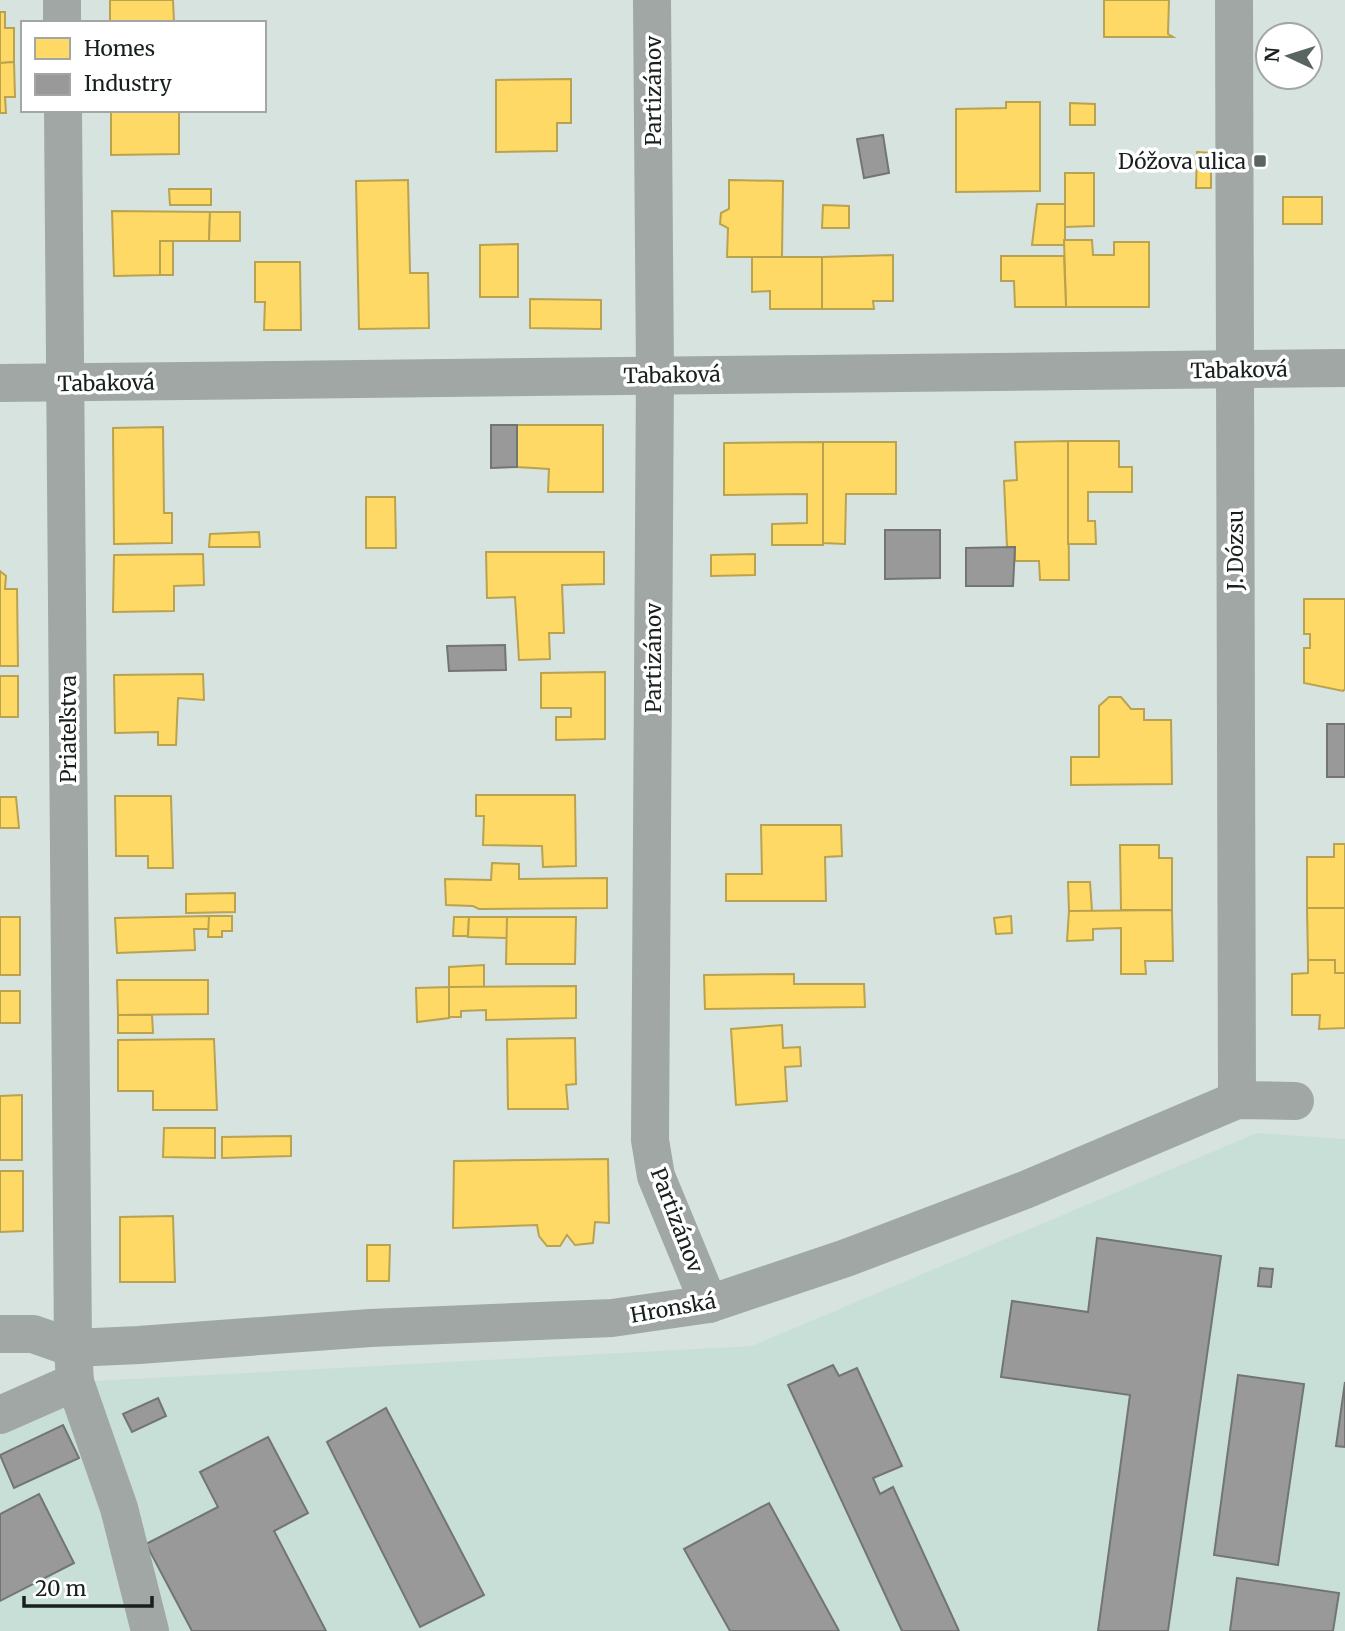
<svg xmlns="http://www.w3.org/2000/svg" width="1345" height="1631" viewBox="0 0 1345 1631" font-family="Merriweather,serif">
<rect width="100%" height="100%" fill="#d7e3df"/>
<path fill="#c7dfd7" d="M1257 1133 1345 1139V1631H0V1415L75 1382 752 1346Z"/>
<g fill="#ffd966" stroke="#b9a250" stroke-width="2">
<path d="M110 0H173L174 23H110Z"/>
<path d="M1104 0H1169L1168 34 1173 37H1104Z"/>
<path d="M0 12H5V28H14V62L0 63Z"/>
<path d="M14 62 15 97H5L6 113H0V63Z"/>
<path d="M571 79V123H557V151L496 152V80Z"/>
<path d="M1006 102H1040V191L956 192V109L1006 108Z"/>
<path d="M1070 103 1095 104V125H1070Z"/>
<path d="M111 110H179V154L111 155Z"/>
<path d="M1197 152 1211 153V188H1196Z"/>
<path d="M1065 173H1094V226L1065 227Z"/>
<path d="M408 180 410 273H428L429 328 359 329 356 181Z"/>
<path d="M729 180 783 181 782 257H727L728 228 720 224 721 213 729 209Z"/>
<path d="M169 189H211V205H170Z"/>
<rect x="1283" y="197" width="39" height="27"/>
<path d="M1037 204H1065V245H1032Z"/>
<path d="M823 205 849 206V228H822Z"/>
<path d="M112 211 210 212 209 241H160V275L114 276Z"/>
<path d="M210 212H240V241H209Z"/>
<path d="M1064 240H1092L1093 255H1114V242H1149V307H1066Z"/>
<rect x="160" y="241" width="13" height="34"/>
<path d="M518 244V297H480V245Z"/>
<path d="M893 255V301H873L874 309H822V257Z"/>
<path d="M1001 256H1064L1066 307H1015L1014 281H1001Z"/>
<path d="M752 257H822V309H770V291L752 292Z"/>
<path d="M255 262H300L301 330H264L265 302H255Z"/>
<path d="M530 299 601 300V329L530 328Z"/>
<path d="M517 425H603V492H548L549 469 517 467Z"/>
<path d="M163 427 164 513H172V543L114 544 113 428Z"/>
<path d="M1068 441 1069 580H1040L1039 561H1015V547H1007L1004 481 1017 480 1015 442Z"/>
<path d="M1068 441H1119V467H1132V492H1088V521H1095L1096 544H1068Z"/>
<path d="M823 442H896V494H846L845 544 823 543Z"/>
<path d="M823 442V545H772V524L807 523V494L724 495V443Z"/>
<path d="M366 497H395L396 548H366Z"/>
<path d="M259 532 260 547H209L210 534Z"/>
<path d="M486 552H604V584L562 585 564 633H549L550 659 519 660 515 597 487 598Z"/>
<path d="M203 554 204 585 174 586V611L113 612 114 555Z"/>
<path d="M755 554V575L711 576V555Z"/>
<path d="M0 571 6 576 5 589H17L18 666H0Z"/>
<path d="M1304 599H1345V689L1343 691 1304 683V648H1310V634H1304Z"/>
<path d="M605 672V739L556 740V717H571V708H541V673Z"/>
<path d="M203 674 204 700 178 698 176 745H158V732L115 733 114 675Z"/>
<rect x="0" y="676" width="18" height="41"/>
<path d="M1109 697H1121L1131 709H1144V720H1171L1172 784 1071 785V757H1099V706Z"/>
<path d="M476 795H575L576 866 543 867 542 846 483 845 484 816H476Z"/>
<path d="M115 796H171L173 868H148V856H116Z"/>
<path d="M0 797H16L19 828H0Z"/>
<path d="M761 825H841L842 856 825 857 826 901H726V874H762Z"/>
<path d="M1334 844H1345V908H1307V857H1334Z"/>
<path d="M1120 845H1159V858H1172V910H1121Z"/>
<path d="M492 863 519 864V879L607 878V908L479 909 473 906 446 905 445 879 491 880Z"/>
<path d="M1068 882H1090L1092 911H1069Z"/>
<path d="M235 893V912L186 913V894Z"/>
<path d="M1307 908H1345V973H1335V960H1308Z"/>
<path d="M1172 910 1173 961H1145L1146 974H1121V928L1093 929V940L1067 941 1069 911Z"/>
<path d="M209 916V929H194L195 950 117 953 115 918Z"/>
<path d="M209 916H232V931H222V937H208Z"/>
<path d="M1011 916 1012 933 996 934 994 918Z"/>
<rect x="0" y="917" width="20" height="58"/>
<path d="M454 917H469L468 936H453Z"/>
<path d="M469 917H507V938L468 937Z"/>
<path d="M507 917H576L575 964H506Z"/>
<path d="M1308 960H1335V973H1345V1028L1319 1029 1320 1015H1292V974L1308 973Z"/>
<path d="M484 965V987H449V967Z"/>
<path d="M794 974V984H864L865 1007 705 1009 704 975Z"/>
<path d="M117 980H208V1014L118 1015Z"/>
<path d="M576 986V1018L486 1020V1010L461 1011V1017H449V987Z"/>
<path d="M449 987V1018L417 1022 416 988Z"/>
<rect x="0" y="991" width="20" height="32"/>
<path d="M118 1015H152L153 1033H118Z"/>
<path d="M782 1025 783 1048 800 1047 801 1066 785 1067 787 1101 736 1105 731 1029Z"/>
<path d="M575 1038 576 1084 566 1085 568 1109H508L507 1039Z"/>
<path d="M214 1039 217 1110H153V1091H118V1040Z"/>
<path d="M22 1095V1160H0V1096Z"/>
<path d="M164 1128H215V1158L163 1157Z"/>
<path d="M291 1136V1156L222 1158V1137Z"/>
<path d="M608 1159 609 1223 595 1222 593 1243 575 1245 567 1235 560 1246H547L539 1236 537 1225 453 1228 454 1161Z"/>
<path d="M0 1171H23V1231L0 1232Z"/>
<path d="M173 1216 175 1282H120V1217Z"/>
<path d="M367 1245H390L389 1281H367Z"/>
</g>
<g fill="#999" stroke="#727574" stroke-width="2">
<path d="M883 135 889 173 864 178 857 139Z"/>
<path d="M491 425H517V467L491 468Z"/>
<path d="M885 530H940V578L885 579Z"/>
<path d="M1015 547 1013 586H966V548Z"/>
<path d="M505 645 506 670 449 671 447 646Z"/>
<rect x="1327" y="724" width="18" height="53"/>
<path d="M1097 1238 1221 1256 1168 1631H1098L1130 1395 1001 1377 1012 1301 1088 1312Z"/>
<path d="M1260 1268 1273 1269 1271 1287 1258 1286Z"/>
<path d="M833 1365 839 1376 857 1368 902 1466 873 1478 880 1494 893 1487 959 1631H902L788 1385Z"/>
<path d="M1238 1375 1304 1384 1278 1565 1214 1555Z"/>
<path d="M1345 1382V1447L1336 1446Z"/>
<path d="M158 1398 166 1416 132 1432 123 1414Z"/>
<path d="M386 1408 484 1595 420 1627 327 1442Z"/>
<path d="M63 1425 79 1458 14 1488 0 1455Z"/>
<path d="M268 1437 308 1513 274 1531 326 1631H192L146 1544 218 1507 200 1472Z"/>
<path d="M39 1494 74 1563 0 1601V1514Z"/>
<path d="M769 1503 839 1631H730L684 1549Z"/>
<path d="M1237 1578 1339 1593 1333 1631H1230Z"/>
</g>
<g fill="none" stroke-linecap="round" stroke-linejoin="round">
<g stroke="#a1a7a5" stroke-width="38">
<path d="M62 0V23"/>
<path d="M652 0 655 374 650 1140 656 1176 709 1304"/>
<path d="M1234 0 1237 1100"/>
<path d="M0 383 1345 368"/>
<path d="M0 1334H33L73 1348 139 1345 370 1328 612 1318 709 1304 846 1258 1025 1190 1237 1100 1295 1101"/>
<path d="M75 1382 119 1508 150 1631"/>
<path d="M0 1415 75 1382 73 1348 63 110"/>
</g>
</g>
<rect fill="#5a6461" stroke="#fff" stroke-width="2.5" x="1253" y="154" width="14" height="14" rx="3.5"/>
<g text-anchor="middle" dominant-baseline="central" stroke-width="7" stroke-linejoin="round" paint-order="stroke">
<g font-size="21" fill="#17201d" stroke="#fff">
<text transform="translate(653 91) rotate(-90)">Partizánov</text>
<text transform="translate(1239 370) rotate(-1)">Tabaková</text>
<text transform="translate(672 375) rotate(-1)">Tabaková</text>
<text transform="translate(106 383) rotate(-1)">Tabaková</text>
<text transform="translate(1235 550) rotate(-90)">J. Dózsu</text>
<text transform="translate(653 658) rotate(-90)">Partizánov</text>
<text transform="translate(68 729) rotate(-90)">Priateľstva</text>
<text transform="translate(677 1220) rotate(69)">Partizánov</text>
<text transform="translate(673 1308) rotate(-10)">Hronská</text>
</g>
<g font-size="21" fill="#17201d" stroke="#fff" text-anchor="end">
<text x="1246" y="161">Dóžova ulica</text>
</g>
</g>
<rect x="21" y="21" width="245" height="91" fill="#ffffff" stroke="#a2a6a5" stroke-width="2"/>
<rect x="35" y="38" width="35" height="21" fill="#ffd966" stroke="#a2a6a5" stroke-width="2"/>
<text x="84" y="56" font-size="21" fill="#17201d">Homes</text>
<rect x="35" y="74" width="35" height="21" fill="#999999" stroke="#a2a6a5" stroke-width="2"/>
<text x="84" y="91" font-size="21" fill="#17201d">Industry</text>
<g transform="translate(1289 56) rotate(274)"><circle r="33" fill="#ffffff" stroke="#a2a6a5" stroke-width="2"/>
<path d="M0-5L12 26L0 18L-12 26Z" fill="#5a6461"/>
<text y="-10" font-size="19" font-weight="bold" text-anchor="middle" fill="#17201d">N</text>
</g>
<path d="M24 1596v10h128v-10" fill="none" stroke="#17201d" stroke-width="3.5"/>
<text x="35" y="1596" font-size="21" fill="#17201d" stroke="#ffffff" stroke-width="5" paint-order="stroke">20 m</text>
</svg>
